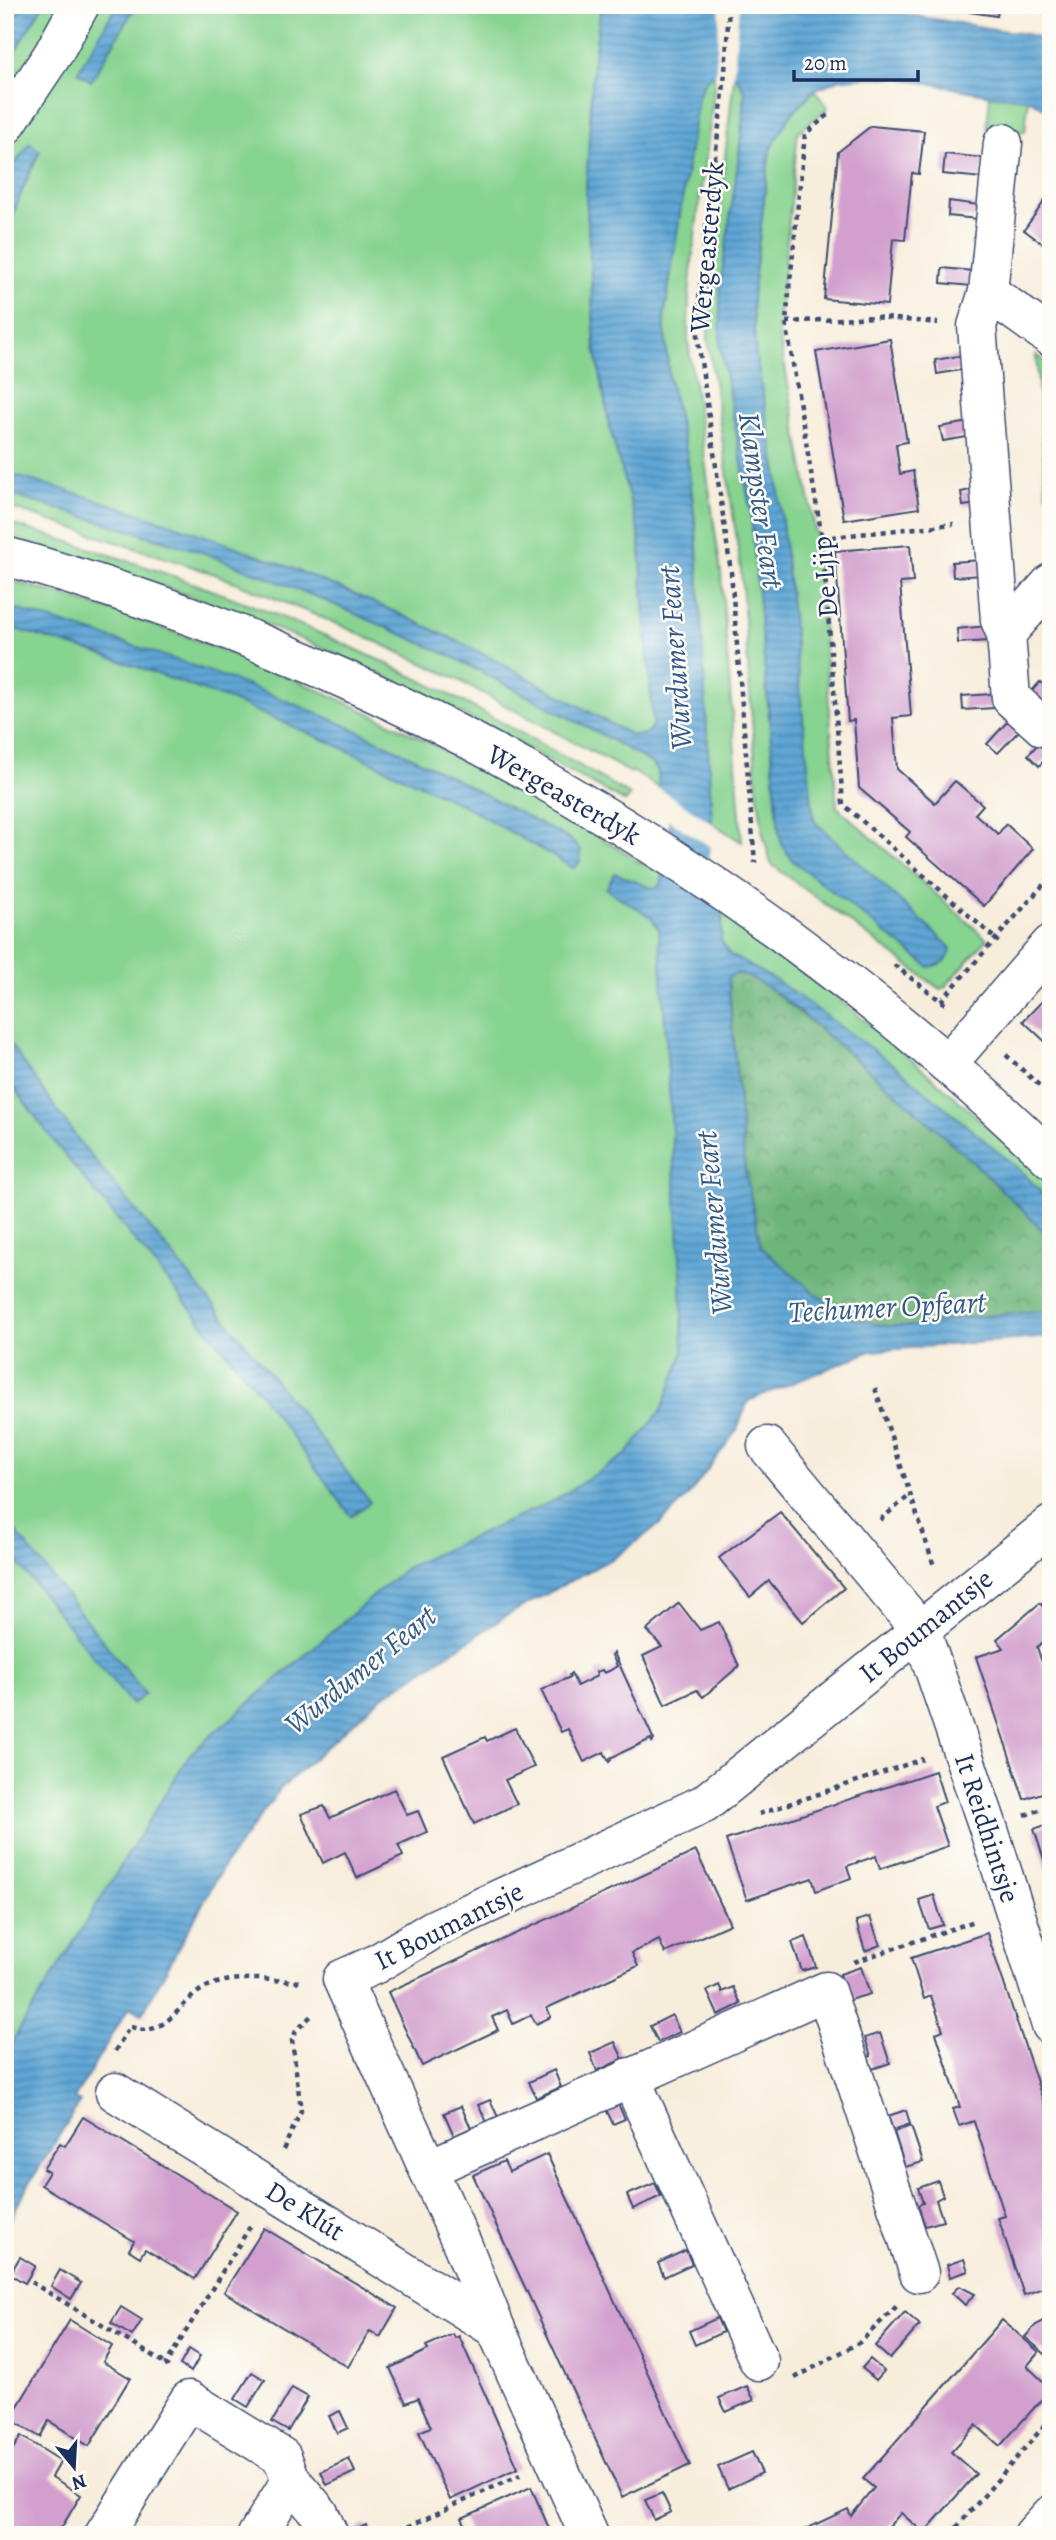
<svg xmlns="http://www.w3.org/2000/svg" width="1056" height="2540" viewBox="0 0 1056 2540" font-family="Alegreya,serif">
<defs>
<pattern id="forest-crowns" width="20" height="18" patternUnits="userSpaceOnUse" patternTransform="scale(1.75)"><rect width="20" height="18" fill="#6db57a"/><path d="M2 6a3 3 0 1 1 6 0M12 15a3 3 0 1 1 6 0" fill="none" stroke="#599467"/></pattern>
<pattern id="water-rules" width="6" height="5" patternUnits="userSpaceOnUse" patternTransform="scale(1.75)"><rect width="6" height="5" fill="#5fa6d5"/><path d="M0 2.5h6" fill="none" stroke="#4e88b0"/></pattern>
</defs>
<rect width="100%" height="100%" fill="#fdfcf7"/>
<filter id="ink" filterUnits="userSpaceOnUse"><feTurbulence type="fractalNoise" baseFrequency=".0143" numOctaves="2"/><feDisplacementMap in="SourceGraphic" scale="14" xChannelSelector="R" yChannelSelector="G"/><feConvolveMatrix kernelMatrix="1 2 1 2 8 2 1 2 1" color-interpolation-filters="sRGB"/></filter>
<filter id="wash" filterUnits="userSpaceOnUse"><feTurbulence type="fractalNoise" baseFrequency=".00686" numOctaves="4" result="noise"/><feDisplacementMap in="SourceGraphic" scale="28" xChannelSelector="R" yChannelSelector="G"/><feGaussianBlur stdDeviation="1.57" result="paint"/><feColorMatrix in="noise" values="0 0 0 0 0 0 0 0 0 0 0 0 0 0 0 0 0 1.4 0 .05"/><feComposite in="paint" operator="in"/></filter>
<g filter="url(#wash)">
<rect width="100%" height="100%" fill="#f7eddb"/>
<g fill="#87d390" stroke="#518177" stroke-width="2">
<path d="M5 5H23L5 33Z"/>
<path d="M43 5H70L5 110V67Z"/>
<path d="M94 5H117L78 72 91 81 136 5H601L593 66 586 192 595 346 610 429 639 532 653 725C647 735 643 736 631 735 572 703 514 668 453 639 311 570 158 515 5 473V245L13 211 40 151 30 143 5 183V148L63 60Z"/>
<path d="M710 76H715C708 165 687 252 688 341L721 573 742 842 712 823 696 529 687 455 669 378 664 318 698 97 703 84Z"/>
<path d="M734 78H738L745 92 720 345 751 513 779 831 782 845 862 868 818 828 811 812 777 474 756 356 752 299 770 150 789 117 815 90 828 108 798 132 778 329 816 535 837 807 987 939 945 987 940 989 771 864 763 834 757 787 741 570 708 339V307Z"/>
<path d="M990 95 1028 99 1025 132 987 128Z"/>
<path d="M1036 355 1051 365V496L1046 493Z"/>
<path d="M5 493 202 552 317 597 449 655 608 738 651 763 658 771 659 788 632 771 631 773 451 676 340 625 215 574 5 506Z"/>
<path d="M5 522C117 556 228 592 335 640 437 685 534 739 630 795L626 802C527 749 430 694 327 650 222 605 115 568 5 536Z"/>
<path d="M5 579C172 624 334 690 486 772 536 798 584 828 633 857L634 860 663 872 661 886 652 888 642 885 607 889 652 918 659 930 681 1273 683 1354 662 1409 627 1454 555 1500 407 1567 190 1754 5 2053V1547L132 1704 145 1694 5 1518V1076L58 1147 255 1387 352 1516 370 1502 271 1375 82 1145 5 1037V626L113 658 230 700 332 743 465 806 573 868 571 840C492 799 414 755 333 720 226 674 116 639 5 606Z"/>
<path d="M723 912C760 945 803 971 842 1002 914 1060 983 1121 1051 1185V1203L1022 1172 780 983 729 954 721 940Z"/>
</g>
<path fill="url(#forest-crowns)" stroke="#44726c" stroke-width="2" d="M732 973 748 976 768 987C865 1067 964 1147 1051 1239V1310L960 1318 918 1326H887L851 1318 817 1295 761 1248 745 1170 728 978Z"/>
<g fill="url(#water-rules)" stroke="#3d6a9a" stroke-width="2">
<path d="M23 5H43L5 67V33Z"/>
<path d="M117 5H136L91 81 78 72Z"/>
<path d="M601 5H870L879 10 1031 35 1051 41V112L1028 99 990 95 902 78 872 77 840 79 814 90 789 117 770 150 752 299 756 356 777 474 814 821 951 948C949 962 943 964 929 967L792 860 782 845 779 831 751 513 720 345V287L743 127 745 92 738 78 710 76 703 84 698 97 664 318 669 378 687 455 696 529 712 823 708 862 723 912 721 940 729 954 780 983 898 1068 1022 1172 1051 1203V1239C982 1167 906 1100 829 1037 801 1014 773 984 737 973L728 978 745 1170 761 1247 817 1295 851 1318 887 1326H918L960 1318 1051 1310V1337L871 1351 748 1401 737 1430 688 1496 660 1524 617 1556 511 1613 378 1700 281 1788 223 1867 142 2014 129 2007 74 2099 80 2102 26 2189 5 2229V2053L190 1754 407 1567 555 1500 627 1454 662 1409 683 1353 681 1273 659 930 652 918 606 889 615 873 652 888 661 885 669 836V820L659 788 658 771 651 763 608 738 449 655 317 597 202 552 5 493V473C158 515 310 570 453 639 514 668 572 703 631 735 643 736 647 735 653 725L639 533 610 429 595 346 586 192 593 66Z"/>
<path d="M30 143 40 151C24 182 13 211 5 245V183L9 172Z"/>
<path d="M5 606C116 639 226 674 333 720 414 755 492 799 571 840L581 850 580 862 574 868 465 806 332 743 230 700 113 658 5 626Z"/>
<path d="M5 1037 82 1145 271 1375 370 1502 351 1516 255 1387 58 1147 5 1076Z"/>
<path d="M5 1518 145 1694 132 1705 5 1547Z"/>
</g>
<g fill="#f7eddb">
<path d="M720 5H739L733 81 715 80Z"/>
<path d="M655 786 715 825 712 848 664 817Z"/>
</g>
<g id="blocks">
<g fill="#d29fce">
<path d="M969 5H999L997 16 969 12Z"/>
<path d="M871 126 924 131 919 174 912 173 905 240 893 239 887 305 824 299 838 152Z"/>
<path d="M945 154 984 158 982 178 943 174Z"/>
<path d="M1051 192V244L1048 243 1046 246 1024 230Z"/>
<path d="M949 201 979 205 978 219 948 216Z"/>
<path d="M942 268 972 271 971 286 941 283Z"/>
<path d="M890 339 907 442 896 444 900 474 913 471 919 508 844 520 816 352Z"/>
<path d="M965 355 967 369 937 374 935 360Z"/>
<path d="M970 422 973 436 943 441 940 427Z"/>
<path d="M975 489 977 504 963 506 961 492Z"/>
<path d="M910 545 913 582 900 583 911 716 893 718 897 769 935 803 955 781 983 805 975 814 998 834 1006 824 1033 849 984 906 906 837 910 832 859 788 854 720 848 721 835 551Z"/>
<path d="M982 560 983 575 953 577 952 562Z"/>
<path d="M987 626 988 641 958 643 957 629Z"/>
<path d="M1040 682 1051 691 1041 703 1030 693Z"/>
<path d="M992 694 994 708 963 710 962 696Z"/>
<path d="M1008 721 1019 731 998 753 987 744Z"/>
<path d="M1038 744 1050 754 1039 766 1028 755Z"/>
<path d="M1051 992V1047L1023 1021Z"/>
<path d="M780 1512 844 1588 803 1622 769 1581 750 1597 719 1558Z"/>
<path d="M679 1603 700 1630 719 1622 739 1666 703 1697 697 1690 665 1705 643 1656 662 1647 647 1630Z"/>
<path d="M1040 1603 1051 1616V1635L1037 1647 1051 1689V1790L1024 1799 976 1657 1004 1648 997 1639Z"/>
<path d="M614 1653 654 1740 652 1742 651 1739 610 1758 611 1760 609 1762 604 1752 584 1762 568 1729 561 1732 541 1690 570 1677 569 1675 571 1673 577 1686 597 1676 596 1672 602 1670 604 1673 609 1671 617 1666 612 1655Z"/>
<path d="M515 1728 534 1767 505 1780 517 1804 474 1824 443 1756 485 1737 487 1741Z"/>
<path d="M935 1771 945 1802 934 1806 948 1846 880 1869 876 1856 847 1866 851 1878 816 1891 812 1878 747 1900 726 1840Z"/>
<path d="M394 1789 407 1815 418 1811 427 1832 398 1845 403 1856 357 1878 345 1852 323 1863 301 1814 324 1806 330 1818Z"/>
<path d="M1051 1823V1878H1050L1034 1829Z"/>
<path d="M696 1851 730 1924 665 1953 659 1940 632 1953 638 1966 547 2008 551 2017 536 2024 531 2015 513 2024 507 2010 492 2017 498 2030 422 2066 388 1992Z"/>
<path d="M934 1895 943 1925 929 1929 919 1900Z"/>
<path d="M870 1917 880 1945 865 1951 856 1921Z"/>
<path d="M987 1933 1051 2124V2285L1024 2295 998 2218 1005 2216 974 2121 959 2126 953 2109 960 2107 936 2033 943 2030 931 1996 924 1999 911 1958Z"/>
<path d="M806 1937 816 1967 802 1971 792 1942Z"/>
<path d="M861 1967 870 1994 849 2000 840 1974Z"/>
<path d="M719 1985 722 1992 733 1987 741 2004 718 2015 707 1991Z"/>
<path d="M672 2015 680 2032 658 2042 650 2026Z"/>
<path d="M880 2033 890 2063 872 2069 868 2057 871 2056 865 2038Z"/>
<path d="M615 2042 623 2059 597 2071 590 2053Z"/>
<path d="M554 2070 561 2087 536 2098 529 2082Z"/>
<path d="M490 2100 498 2117 487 2122 478 2105Z"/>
<path d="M617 2102 625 2119 613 2124 605 2107Z"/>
<path d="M461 2106 471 2128 454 2136 444 2113Z"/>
<path d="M906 2110 910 2124 893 2130 888 2116Z"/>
<path d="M83 2117 237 2211 195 2279 145 2249 140 2257 129 2250 134 2241 41 2185 49 2172 43 2169 60 2143 65 2146Z"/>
<path d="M911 2126 923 2162 905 2167 894 2132Z"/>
<path d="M547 2154 690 2465 622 2497 473 2175 504 2161 509 2172Z"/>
<path d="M938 2181 943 2196 936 2200 943 2221 925 2226 918 2205 923 2203 918 2188Z"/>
<path d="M655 2183 661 2196 633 2209 627 2195Z"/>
<path d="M264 2228 397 2308 380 2337 370 2331 348 2367 224 2292Z"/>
<path d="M686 2250 692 2264 664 2277 658 2263Z"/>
<path d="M20 2257 35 2266 25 2283 10 2274Z"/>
<path d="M964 2259 968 2271 950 2277 947 2265Z"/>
<path d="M60 2270 81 2283 71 2299 51 2286Z"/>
<path d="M959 2286 975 2294 965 2305 952 2293Z"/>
<path d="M121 2307 142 2320 132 2336 111 2323Z"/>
<path d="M905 2312 920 2325 890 2359 875 2346Z"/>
<path d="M717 2318 723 2332 695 2345 689 2331Z"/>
<path d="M70 2320 112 2346 103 2362 130 2378 89 2446 49 2421 40 2437 10 2419Z"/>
<path d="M1002 2320 1039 2352 1027 2366 1051 2389 1000 2446 976 2425 951 2452 976 2474 924 2533 901 2513 881 2535H793L848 2509 851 2516 874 2488 863 2479Z"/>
<path d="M1044 2321 1051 2327V2359L1025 2337 1036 2325Z"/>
<path d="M453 2334 455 2338 459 2336 518 2468 450 2500 419 2432 431 2427 418 2398 406 2403 390 2368 428 2350 426 2346Z"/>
<path d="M189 2349 200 2356 191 2372 180 2365Z"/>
<path d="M870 2359 884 2371 876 2380 862 2368Z"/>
<path d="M252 2372 265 2380 248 2407 235 2399Z"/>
<path d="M747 2386 754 2400 726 2412 719 2398Z"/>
<path d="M292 2388 308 2397 288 2431 272 2422Z"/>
<path d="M340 2411 348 2428 337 2433 329 2416Z"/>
<path d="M21 2436 61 2461 52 2477 81 2495 57 2535H5V2462Z"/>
<path d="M752 2452 762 2473 728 2489 718 2467Z"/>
<path d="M349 2459 355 2472 327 2485 321 2472Z"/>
<path d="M531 2487 552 2535H470L462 2518Z"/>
<path d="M662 2493 671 2512 654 2520 645 2500Z"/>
<path d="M366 2525 370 2535H346Z"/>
</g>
</g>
</g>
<g filter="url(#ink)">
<use href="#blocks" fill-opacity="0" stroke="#3c4c71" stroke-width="2"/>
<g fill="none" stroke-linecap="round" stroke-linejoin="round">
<defs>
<g id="minor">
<path d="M5 126 53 54 80 5"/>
<path d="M1003 143 988 292 977 326 1000 620 1006 634 1011 698 1043 727"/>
<path d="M988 292 1051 337"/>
<path d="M5 556C396 665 760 877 1051 1159"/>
<path d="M1006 634 1051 583"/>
<path d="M947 1064 1051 944"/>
<path d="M767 1446 921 1631 988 1827 1051 2025"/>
<path d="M630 2077 759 2361"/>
<path d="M115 2092 496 2329"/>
<path d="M428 2169 826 1991 919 2273"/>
<path d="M291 2480 319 2513 329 2535"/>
<path d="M104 2535 189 2400 282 2457 291 2480 257 2535"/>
<path d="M589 2535 496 2329 463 2246 342 1979 376 1964 434 1929 704 1804 1051 1525"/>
<path d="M1033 2535 1051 2515"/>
</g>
</defs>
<use href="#minor" stroke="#3c4c71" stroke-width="41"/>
<g stroke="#3c4c71" stroke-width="4.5" stroke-dasharray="5 5" stroke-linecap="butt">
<path d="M729 5C727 37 726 69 722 101 713 181 698 260 698 340L731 572 755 863"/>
<path d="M828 115 805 134 786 322 822 538 843 804 999 942"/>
<path d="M786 322 874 317 938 323"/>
<path d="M822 538 954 524"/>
<path d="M894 965 945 1004"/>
<path d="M941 1001 1051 876"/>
<path d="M1006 1055 1051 1096"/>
<path d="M875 1388 934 1566"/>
<path d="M880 1520 909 1496"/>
<path d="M759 1814 923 1759"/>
<path d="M1025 1815 1051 1806"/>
<path d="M854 1962 975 1921"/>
<path d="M115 2051 130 2026C161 2042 179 2004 201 1990 230 1972 271 1981 303 1982"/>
<path d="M283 2150 301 2111 292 2040 296 2031 313 2014"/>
<path d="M31 2282 166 2364"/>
<path d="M168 2367 166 2364 251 2225"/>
<path d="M795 2378 860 2342 898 2305"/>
<path d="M390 2535 520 2475"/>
<path d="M950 2535 1051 2418"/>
</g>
<use href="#minor" stroke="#fff" stroke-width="38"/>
</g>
</g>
<g text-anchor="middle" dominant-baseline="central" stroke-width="5" stroke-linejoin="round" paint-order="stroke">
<g font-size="28" fill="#1b2f5e" stroke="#fdfcf7">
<text transform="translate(707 247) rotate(-85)">Wergeasterdyk</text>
<text transform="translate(825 577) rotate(-95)">De Ljip</text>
<text transform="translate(564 795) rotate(30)">Wergeasterdyk</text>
<text transform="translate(926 1626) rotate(-39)">It Boumantsje</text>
<text transform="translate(987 1828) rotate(72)">It Reidhintsje</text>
<text transform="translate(449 1926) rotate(-27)">It Boumantsje</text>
<text transform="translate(305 2211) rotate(32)">De Klút</text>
</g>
<g font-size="30" font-style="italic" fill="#335988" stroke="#fdfcf7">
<text transform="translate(761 500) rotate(82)">Klampster Feart</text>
<text transform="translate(675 658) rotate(-94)">Wurdumer Feart</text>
<text transform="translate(714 1223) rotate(-95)">Wurdumer Feart</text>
<text transform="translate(887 1307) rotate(-3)">Techumer Opfeart</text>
<text transform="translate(360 1670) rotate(-39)">Wurdumer Feart</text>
</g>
</g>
<rect width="1056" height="2540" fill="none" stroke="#fdfcf7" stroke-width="28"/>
<g transform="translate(74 2467) rotate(162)" stroke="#fdfcf7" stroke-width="5" paint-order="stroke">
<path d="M0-5L12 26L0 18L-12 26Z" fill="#1b2f5e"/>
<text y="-10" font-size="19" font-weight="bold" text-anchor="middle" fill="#1b2f5e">N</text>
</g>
<path d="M794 70v10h124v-10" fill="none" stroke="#1b2f5e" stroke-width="3.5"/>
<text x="804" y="70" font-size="21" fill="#1b2f5e" stroke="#fdfcf7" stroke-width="5" paint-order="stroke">20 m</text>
</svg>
